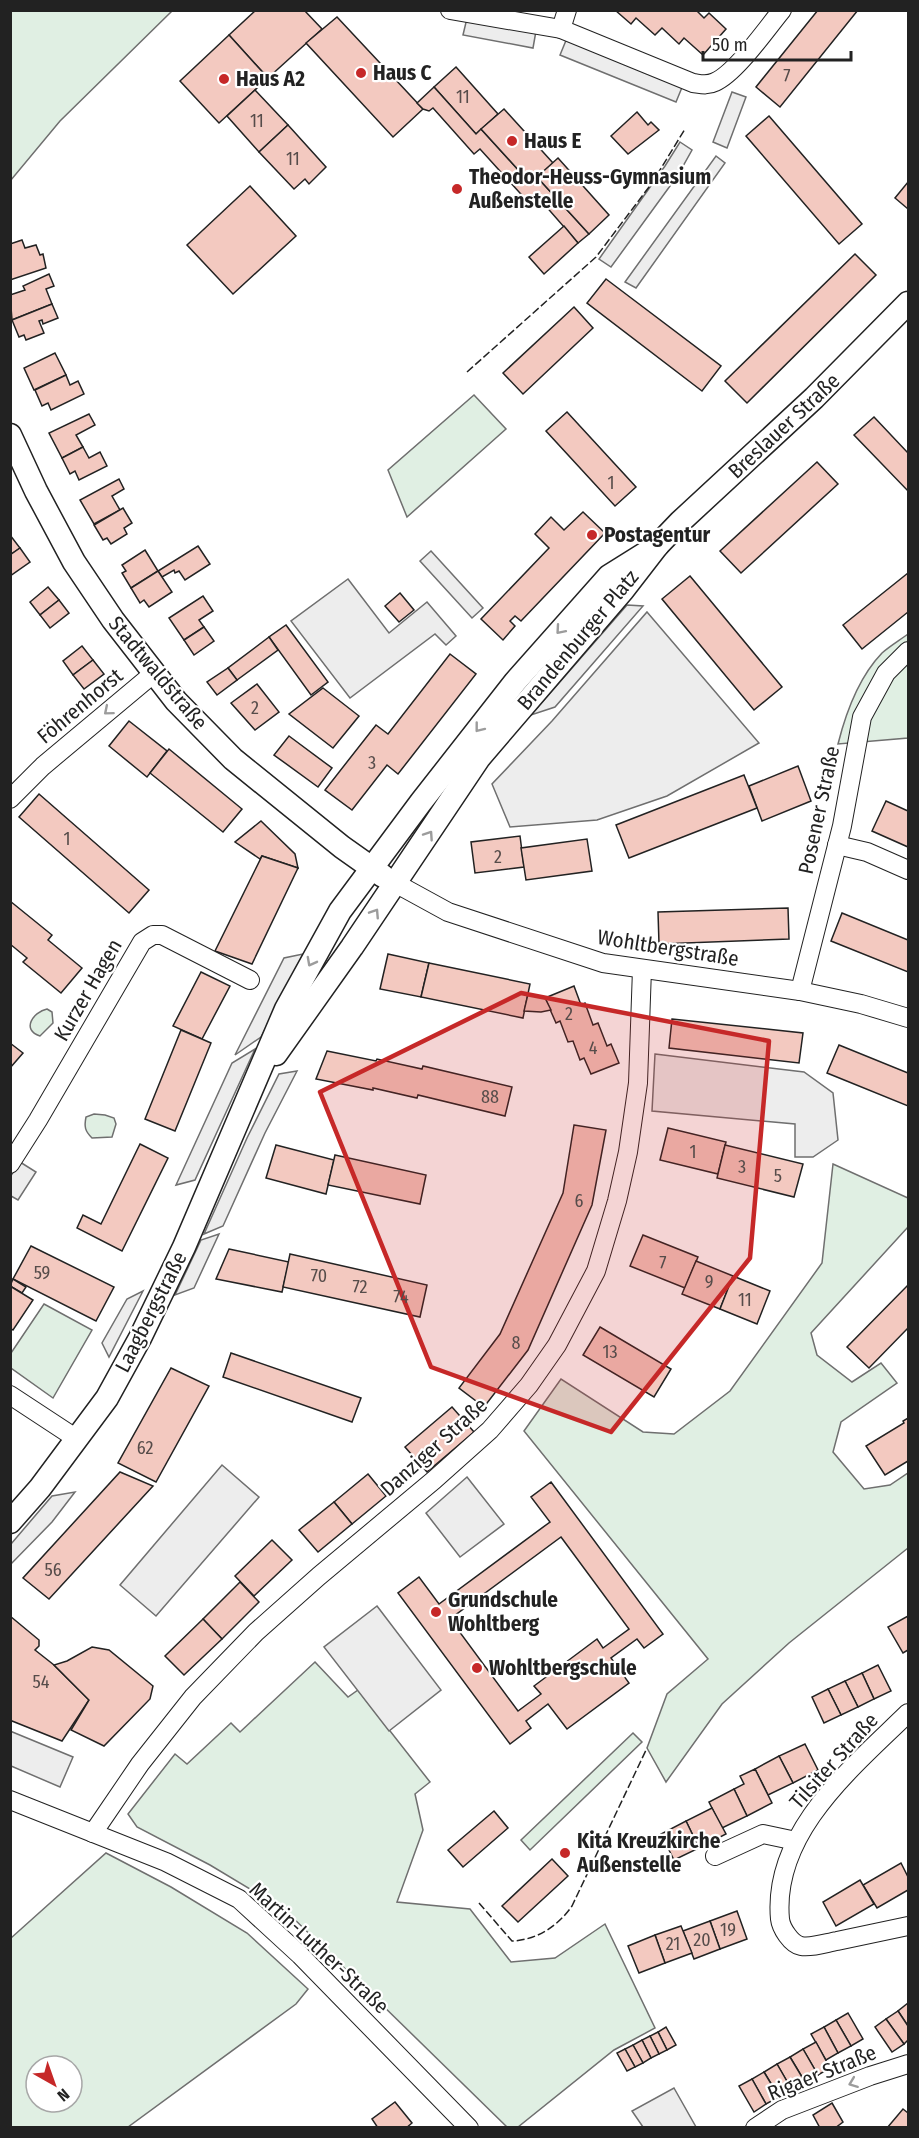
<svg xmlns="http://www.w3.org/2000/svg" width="919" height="2138" viewBox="0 0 919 2138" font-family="'Fira Sans Condensed',sans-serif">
<rect width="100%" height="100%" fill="#fff"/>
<g fill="#e0efe3" stroke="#6f6f6f" stroke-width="1.5" fill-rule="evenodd">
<path d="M11 10 172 11 60 121 11 180Z"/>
<path d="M474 395 506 429 407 517 388 470Z"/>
<path d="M908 634V738L838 744C846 712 859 677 882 653 890 646 900 640 908 634Z"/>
<path d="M47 1009 52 1012 53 1023 40 1036C21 1030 33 1012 47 1009Z"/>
<path d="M94 1114 105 1115 114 1118 116 1124 112 1137 92 1138C85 1131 84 1127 86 1117Z"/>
<path d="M833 1164 908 1198V1227L811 1333 817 1355 852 1382 881 1363 897 1383 841 1422 833 1452 864 1489 890 1485 908 1473V1548L789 1643 722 1704 666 1782 647 1748 667 1694 708 1659 524 1431 561 1379 643 1432 674 1434 730 1391 822 1263Z"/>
<path d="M44 1304 92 1330 53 1398 11 1368V1353Z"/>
<path d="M315 1662 348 1697 358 1690 430 1782 415 1794 423 1830 397 1902 470 1909 511 1962 555 1958 605 1924 655 2028 614 2050 518 2127H507L285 1910 210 1865 137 1827 128 1814 175 1754 187 1764 231 1723 240 1732Z"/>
<path d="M633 1733 642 1742 530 1850 521 1840Z"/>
<path d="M106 1853 171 1887 247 1933 308 1989 296 2004 128 2127H11V1938ZM36 2066H72V2102H36Z"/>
</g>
<g fill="#ededed" stroke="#6f6f6f" stroke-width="1.5">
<path d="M467 18 536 31 533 48 463 35Z"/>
<path d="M567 38 683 85 676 102 560 55Z"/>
<path d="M732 92 746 97 727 148 713 142Z"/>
<path d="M680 142 692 150 678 175 611 267 599 259 665 166Z"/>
<path d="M716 156 725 163 636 288 625 282Z"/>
<path d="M431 551 483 608 472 618 420 561Z"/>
<path d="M348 579 389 633 427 602 456 636 446 645 435 634 350 698 291 621Z"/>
<path d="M627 605 643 606 555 707 531 715Z"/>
<path d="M647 612 759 743 667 796 597 820 510 827 492 784 552 721Z"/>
<path d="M303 954 261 1037 235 1055 284 958Z"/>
<path d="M255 1049 195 1180 176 1185 232 1063Z"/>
<path d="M655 1054 804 1072 833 1093 838 1140 813 1157H795V1124L652 1111Z"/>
<path d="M297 1071 265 1133 223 1226 204 1234 247 1138 279 1074Z"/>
<path d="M20 1162 36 1172 18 1200 11 1196 10 1177Z"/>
<path d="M219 1234 194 1288 175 1295 201 1240Z"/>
<path d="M143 1291 109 1357 102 1343 127 1299Z"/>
<path d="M222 1465 259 1497 156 1616 120 1585Z"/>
<path d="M467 1477 504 1524 460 1557 426 1513Z"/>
<path d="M75 1492 52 1522 11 1564V1544L52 1496Z"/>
<path d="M377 1606 441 1690 389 1731 324 1647Z"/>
<path d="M10 1731 73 1757 60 1787 11 1766Z"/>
<path d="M674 2088 696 2127H643L632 2111Z"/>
</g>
<g fill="#f3c9c0" stroke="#222" stroke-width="1.5" fill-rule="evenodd">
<path d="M256 10H304L322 29 268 78 229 35Z"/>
<path d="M615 10H696L704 18 709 13 726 29 703 55 684 38 679 44 662 28 655 35 636 18 631 24Z"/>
<path d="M818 10H858L780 107 756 87Z"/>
<path d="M337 17 423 109 393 137 306 43Z"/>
<path d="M229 35 268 78 219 123 180 81Z"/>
<path d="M456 67 498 114 476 134 434 87Z"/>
<path d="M434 87 476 134 481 129 531 184 537 177 589 234 578 243 537 196 529 203 480 149 474 154 433 108 429 111 423 109 417 103Z"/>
<path d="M255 90 288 125 259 152 227 116Z"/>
<path d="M504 109 553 163 531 184 481 129Z"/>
<path d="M637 112 648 125 651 122 659 130 628 154 611 136Z"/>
<path d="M769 116 862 224 839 244 746 136Z"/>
<path d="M288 125 326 167 309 184 305 179 294 189 259 152Z"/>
<path d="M558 158 609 215 589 234 537 177Z"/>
<path d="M908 182V209L895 198Z"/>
<path d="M250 186 296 236 233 294 187 245Z"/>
<path d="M564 226 578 243 544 274 529 257Z"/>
<path d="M22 240 25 248 36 245 40 255 43 254 46 268 10 280V244Z"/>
<path d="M855 254 876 275 747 403 725 381Z"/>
<path d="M49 274 54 286 46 289 52 304 12 320 10 295 25 290 23 286Z"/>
<path d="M606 279 721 366 702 391 587 303Z"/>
<path d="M52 304 58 318 43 324 42 320 39 321 44 333 26 340 24 335 19 337 12 320Z"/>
<path d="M574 307 593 328 523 394 503 373Z"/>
<path d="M55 353 66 375 34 390 24 368Z"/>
<path d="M66 375 70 385 78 381 84 394 51 410 48 403 42 406 35 390Z"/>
<path d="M567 412 636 487 615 506 546 431Z"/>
<path d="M89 414 95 425 76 435 83 447 62 458 49 433Z"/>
<path d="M874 417 908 453V491L854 435Z"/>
<path d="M83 447 89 458 100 452 107 466 79 480 75 471 70 474 62 458Z"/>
<path d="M817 462 838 484 741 573 720 551Z"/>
<path d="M119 479 124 489 112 496 120 510 94 524 80 500Z"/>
<path d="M123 508 132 523 124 528 127 534 111 544 107 538 103 540 94 525Z"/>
<path d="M583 512 605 533 521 621 515 616 510 621 515 626 503 640 481 619 549 548 535 534 551 517 564 530Z"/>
<path d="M10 535 20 548 10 555Z"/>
<path d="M198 546 210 564 185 580 179 571 175 573 174 570 162 577 158 571Z"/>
<path d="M20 548 30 562 10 576V555Z"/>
<path d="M145 550 158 571 131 588 122 573 126 571 122 565Z"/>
<path d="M158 571 172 592 149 607 144 600 140 603 131 588Z"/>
<path d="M908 573V612L862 649 843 625Z"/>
<path d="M690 576 782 687 754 710 662 599Z"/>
<path d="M48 587 59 600 40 615 30 602Z"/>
<path d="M400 593 414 610 399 622 385 606Z"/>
<path d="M203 596 213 611 199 620 204 627 184 640 169 618Z"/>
<path d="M59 600 69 613 50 628 40 615Z"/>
<path d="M286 625 328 682 311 695 269 637Z"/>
<path d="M204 627 214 641 194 655 184 640Z"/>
<path d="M269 637 278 650 237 680 228 668Z"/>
<path d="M82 646 93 660 73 675 63 661Z"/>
<path d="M450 654 476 674 398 774 387 765 352 810 325 790 376 725 388 734Z"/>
<path d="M93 660 104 674 84 689 73 675Z"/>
<path d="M228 668 237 680 217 695 207 682Z"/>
<path d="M257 684 279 712 255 730 231 703Z"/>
<path d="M323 688 359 716 333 748 289 714Z"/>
<path d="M129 721 167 751 147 777 109 746Z"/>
<path d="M289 736 332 768 318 787 274 755Z"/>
<path d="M169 749 242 809 223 832 150 773Z"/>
<path d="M798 766 811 801 762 821 749 786Z"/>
<path d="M744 775 757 808 629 858 616 825Z"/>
<path d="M39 794 149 890 129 913 19 817Z"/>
<path d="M886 801 908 811V847L872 831Z"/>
<path d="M261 821 295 854 298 868 262 856 260 859 235 842Z"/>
<path d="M520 836 524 867 475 873 471 842Z"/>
<path d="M587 839 592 871 526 880 521 848Z"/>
<path d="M262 856 298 868 252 964 215 951Z"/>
<path d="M10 901 52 935 48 940 82 968 61 993 23 962 27 958 10 944Z"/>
<path d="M788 908 789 939 659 944 658 912Z"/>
<path d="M842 913 908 940V972L831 941Z"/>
<path d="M388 954 429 963 421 997 380 989Z"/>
<path d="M429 963 530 984 523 1018 421 997Z"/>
<path d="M201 972 230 986 202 1039 173 1026Z"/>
<path d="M574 986 581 1005 585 1003 593 1025 598 1023 607 1046 611 1044 619 1063 591 1074 584 1058 580 1060 573 1041 568 1042 560 1021 556 1023 545 998Z"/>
<path d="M528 994 545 998 551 1010 541 1012 524 1011Z"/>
<path d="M672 1019 803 1033 799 1063 669 1048Z"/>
<path d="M181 1030 211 1043 175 1131 145 1119Z"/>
<path d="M10 1043 23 1053 10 1068Z"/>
<path d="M839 1045 908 1073V1106L827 1073Z"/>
<path d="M327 1051 376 1061 377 1059 422 1069 423 1066 512 1087 505 1116 418 1095 417 1098 373 1088V1090L316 1079Z"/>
<path d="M574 1125 606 1130 592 1205 528 1350 484 1407 459 1388 500 1334 563 1193Z"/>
<path d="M668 1128 726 1142 718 1174 660 1160Z"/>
<path d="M140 1144 168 1158 122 1251 77 1228 83 1215 101 1224Z"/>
<path d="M276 1145 334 1160 326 1194 266 1178Z"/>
<path d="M725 1145 803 1164 794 1197 717 1178Z"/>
<path d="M335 1155 426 1175 420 1204 328 1185Z"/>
<path d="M643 1235 698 1257 685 1288 630 1266Z"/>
<path d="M31 1246 114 1287 96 1321 13 1279Z"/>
<path d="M229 1249 289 1262 282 1292 216 1279Z"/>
<path d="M290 1254 427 1285 420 1317 283 1287Z"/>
<path d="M696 1261 733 1276 720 1309 682 1294Z"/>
<path d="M733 1276 770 1291 757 1324 720 1309Z"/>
<path d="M13 1279 26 1287 22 1293 10 1286Z"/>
<path d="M908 1285V1328L869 1368 847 1347Z"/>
<path d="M10 1286 33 1300 13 1330 10 1328Z"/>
<path d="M600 1327 671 1369 654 1397 583 1355Z"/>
<path d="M231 1353 361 1398 352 1422 223 1377Z"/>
<path d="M171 1368 209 1386 156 1482 118 1463Z"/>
<path d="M452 1407 474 1432 427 1472 405 1447Z"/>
<path d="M908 1418V1461L885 1475 866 1446 904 1423 903 1421Z"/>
<path d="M120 1472 153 1486 49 1599 23 1578Z"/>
<path d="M368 1474 386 1496 352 1524 334 1502Z"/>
<path d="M551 1482 663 1634 644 1648 637 1639 611 1658 629 1683 567 1729 548 1704 526 1721 531 1728 510 1744 398 1593 419 1577 439 1604 550 1522 531 1497ZM561 1537 629 1629 603 1648 597 1639 534 1686 541 1694 518 1711 450 1619Z"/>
<path d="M334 1502 352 1524 318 1552 299 1530Z"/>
<path d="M272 1540 292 1560 254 1596 235 1576Z"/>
<path d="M240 1582 259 1602 222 1639 203 1619Z"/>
<path d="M10 1616 39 1640V1646L35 1650 54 1665 89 1700 62 1741 12 1721 10 1724Z"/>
<path d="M908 1616V1650L903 1653 888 1627Z"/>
<path d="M203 1619 222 1639 184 1675 165 1656Z"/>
<path d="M92 1647 109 1650 153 1686 150 1699 104 1746 71 1730 89 1700 54 1665 67 1661Z"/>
<path d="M878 1665 891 1691 874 1699 862 1673Z"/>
<path d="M862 1673 874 1699 858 1707 845 1681Z"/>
<path d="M845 1681 858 1707 841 1715 828 1689Z"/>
<path d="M828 1689 841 1715 824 1723 812 1697Z"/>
<path d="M805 1744 818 1770 793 1783 779 1756Z"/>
<path d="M779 1756 793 1783 768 1795 755 1769Z"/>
<path d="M755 1769 772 1803 747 1816 734 1789 744 1784 740 1776Z"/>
<path d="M734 1789 747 1816 722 1828 709 1802Z"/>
<path d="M712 1808 726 1834 699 1848 686 1821Z"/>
<path d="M494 1811 508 1828 463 1867 448 1850Z"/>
<path d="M686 1821 699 1848 674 1860 661 1834Z"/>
<path d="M552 1859 568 1876 518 1922 502 1906Z"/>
<path d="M901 1863 908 1877V1890L877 1908 863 1885Z"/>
<path d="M860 1880 874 1904 836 1926 823 1902Z"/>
<path d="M737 1911 747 1939 720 1949 710 1921Z"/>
<path d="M710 1921 720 1949 694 1959 683 1931Z"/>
<path d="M681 1926 692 1953 665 1963 655 1935Z"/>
<path d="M655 1935 665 1963 639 1973 628 1946Z"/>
<path d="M908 2003V2026L898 2011Z"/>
<path d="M898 2011 908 2026V2040L904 2044 886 2019Z"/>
<path d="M848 2013 863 2039 851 2046 836 2020Z"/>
<path d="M886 2019 904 2044 892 2052 875 2027Z"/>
<path d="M836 2020 851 2046 838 2053 824 2027Z"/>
<path d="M666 2027 676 2045 667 2050 658 2032Z"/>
<path d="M824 2027 838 2053 826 2060 811 2034Z"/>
<path d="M658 2032 667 2050 659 2054 650 2036Z"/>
<path d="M650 2036 659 2054 651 2058 642 2040Z"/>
<path d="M642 2040 651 2058 643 2063 633 2045Z"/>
<path d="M816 2042 830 2068 818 2075 803 2049Z"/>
<path d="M633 2045 643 2063 635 2067 625 2049Z"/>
<path d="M625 2049 635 2067 627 2071 617 2053Z"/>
<path d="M803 2049 818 2075 805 2082 790 2057Z"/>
<path d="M790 2057 805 2082 792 2090 777 2064Z"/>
<path d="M777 2064 792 2090 779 2097 764 2072Z"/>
<path d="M764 2072 779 2097 766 2104 752 2079Z"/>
<path d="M752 2079 766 2104 754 2112 739 2086Z"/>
<path d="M395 2102 412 2123 406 2128H378L372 2119Z"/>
<path d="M832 2103 843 2122 835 2128H820L813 2115Z"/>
<path d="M903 2109 908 2113V2128H887Z"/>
</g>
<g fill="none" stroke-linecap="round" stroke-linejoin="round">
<defs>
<g id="minor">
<path d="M450 10 561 29 693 83C701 84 707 86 715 82 736 73 767 28 782 10"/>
<path d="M561 29 567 10"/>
<path d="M10 799 43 766 153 674"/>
<path d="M837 845 867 852 908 870"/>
<path d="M395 883 448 912 603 963 800 991 861 1004 908 1018"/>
<path d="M800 991 842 826 862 717 886 673 908 651"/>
<path d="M10 1164 38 1120 142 942 153 935H162L250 980"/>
<path d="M10 1395 77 1439"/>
<path d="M908 1713C853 1767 772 1832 780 1919 781 1928 791 1944 801 1946 812 1948 826 1943 837 1941 861 1936 885 1931 908 1926"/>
<path d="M10 1800 166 1862 239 1899 300 1955 469 2128"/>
<path d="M93 1833 140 1764 193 1697 256 1632 319 1576 434 1480 490 1430 529 1385 557 1345 596 1271 617 1201 628 1152 638 1083 642 969"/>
<path d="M715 1856 763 1834 796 1841"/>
<path d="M755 2128 782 2110 870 2076 908 2064"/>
</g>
<g id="tertiary">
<path d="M10 435 36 491 74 562 113 620 176 701 233 759 342 847 383 876"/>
<path d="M276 1054 352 947 479 758 623 590 657 546 680 522 814 398 908 303"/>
<path d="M10 1522 40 1488 107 1398 140 1338 184 1247 286 1009 340 911 421 802 515 682 609 576 657 546"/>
</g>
</defs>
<use href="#minor" stroke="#222" stroke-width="20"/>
<use href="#tertiary" stroke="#222" stroke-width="25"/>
<use href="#minor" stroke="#fff" stroke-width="18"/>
<use href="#tertiary" stroke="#fff" stroke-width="22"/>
<g stroke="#222" stroke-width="1.5" stroke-dasharray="8 3" stroke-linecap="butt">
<path d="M467 372 596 257 652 183 685 129"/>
<path d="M479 1903 512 1941C537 1940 558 1926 572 1906L647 1748"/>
</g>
</g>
<defs><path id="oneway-chevron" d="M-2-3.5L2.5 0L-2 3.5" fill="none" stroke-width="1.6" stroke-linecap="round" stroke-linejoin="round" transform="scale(1.5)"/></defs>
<g stroke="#9c9c9c">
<use href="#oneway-chevron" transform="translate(560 630) rotate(131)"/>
<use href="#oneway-chevron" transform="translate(108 711) rotate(140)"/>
<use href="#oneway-chevron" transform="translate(479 728) rotate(128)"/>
<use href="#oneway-chevron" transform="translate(429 835) rotate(-56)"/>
<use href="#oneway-chevron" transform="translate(375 913) rotate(-57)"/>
<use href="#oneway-chevron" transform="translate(311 962) rotate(118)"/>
<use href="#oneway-chevron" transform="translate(853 2083) rotate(159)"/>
</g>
<path fill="#c62828" fill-opacity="0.2" stroke="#c62828" stroke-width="4.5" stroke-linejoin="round" d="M521 993 769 1041 750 1258 611 1432 431 1367 320 1092Z"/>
<g fill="#c62828" stroke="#fff" stroke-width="2">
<circle cx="361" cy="73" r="6"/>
<circle cx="224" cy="79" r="6"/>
<circle cx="512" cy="141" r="6"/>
<circle cx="457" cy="189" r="6"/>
<circle cx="592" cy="535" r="6"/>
<circle cx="436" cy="1612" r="6"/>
<circle cx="477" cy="1668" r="6"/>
<circle cx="565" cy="1853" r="6"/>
</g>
<g text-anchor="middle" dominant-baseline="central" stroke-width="4.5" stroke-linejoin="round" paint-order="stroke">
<g font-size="18" fill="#564c4a">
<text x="787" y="76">7</text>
<text x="463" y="97">11</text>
<text x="257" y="121">11</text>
<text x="293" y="159">11</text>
<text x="611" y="483">1</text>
<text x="255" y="708">2</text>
<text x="372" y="763">3</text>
<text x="67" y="839">1</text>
<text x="498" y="857">2</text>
<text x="569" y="1014">2</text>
<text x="593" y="1048">4</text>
<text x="490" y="1097">88</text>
<text x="693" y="1152">1</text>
<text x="742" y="1167">3</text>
<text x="778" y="1176">5</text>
<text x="579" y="1201">6</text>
<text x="663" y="1263">7</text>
<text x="42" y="1273">59</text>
<text x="319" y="1276">70</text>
<text x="709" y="1282">9</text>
<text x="360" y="1287">72</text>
<text x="401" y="1297">74</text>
<text x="745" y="1300">11</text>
<text x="516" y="1343">8</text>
<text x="610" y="1352">13</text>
<text x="145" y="1448">62</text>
<text x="53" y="1570">56</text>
<text x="41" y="1682">54</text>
<text x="728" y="1930">19</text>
<text x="702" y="1940">20</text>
<text x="673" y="1944">21</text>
</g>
<g font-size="21" font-weight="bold" fill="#222" stroke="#fff" text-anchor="start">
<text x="373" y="73">Haus C</text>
<text x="236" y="79">Haus A2</text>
<text x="524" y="141">Haus E</text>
<text x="469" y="177">Theodor-Heuss-Gymnasium<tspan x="469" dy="24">Außenstelle</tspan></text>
<text x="604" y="535">Postagentur</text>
<text x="448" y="1600">Grundschule<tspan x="448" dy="24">Wohltberg</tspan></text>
<text x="489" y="1668">Wohltbergschule</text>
<text x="577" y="1841">Kita Kreuzkirche<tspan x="577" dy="24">Außenstelle</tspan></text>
</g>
<g font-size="21" fill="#222" stroke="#fff">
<text transform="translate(784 426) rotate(-43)">Breslauer Straße</text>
<text transform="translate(578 640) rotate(-50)">Brandenburger Platz</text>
<text transform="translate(158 673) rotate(50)">Stadtwaldstraße</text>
<text transform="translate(80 706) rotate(-40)">Föhrenhorst</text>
<text transform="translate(819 810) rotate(-78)">Posener Straße</text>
<text transform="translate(668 948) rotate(9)">Wohltbergstraße</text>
<text transform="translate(88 990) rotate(-60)">Kurzer Hagen</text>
<text transform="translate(151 1312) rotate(-63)">Laagbergstraße</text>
<text transform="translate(434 1447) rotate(-42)">Danziger Straße</text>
<text transform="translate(834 1761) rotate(-48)">Tilsiter Straße</text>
<text transform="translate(319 1948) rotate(43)">Martin-Luther-Straße</text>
<text transform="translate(822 2073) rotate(-22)">Rigaer Straße</text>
</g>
</g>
<rect width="919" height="2138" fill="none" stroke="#222222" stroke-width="24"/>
<g transform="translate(54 2084) rotate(140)"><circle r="28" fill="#ffffff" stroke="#a7a7a7" stroke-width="1.5"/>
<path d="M0-4.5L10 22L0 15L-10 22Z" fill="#c62828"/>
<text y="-9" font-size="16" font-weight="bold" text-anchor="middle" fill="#222222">N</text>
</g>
<path d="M703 51v9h148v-9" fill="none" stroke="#222222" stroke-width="3"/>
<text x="712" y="51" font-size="18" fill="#222222" stroke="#ffffff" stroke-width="4.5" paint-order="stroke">50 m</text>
</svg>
